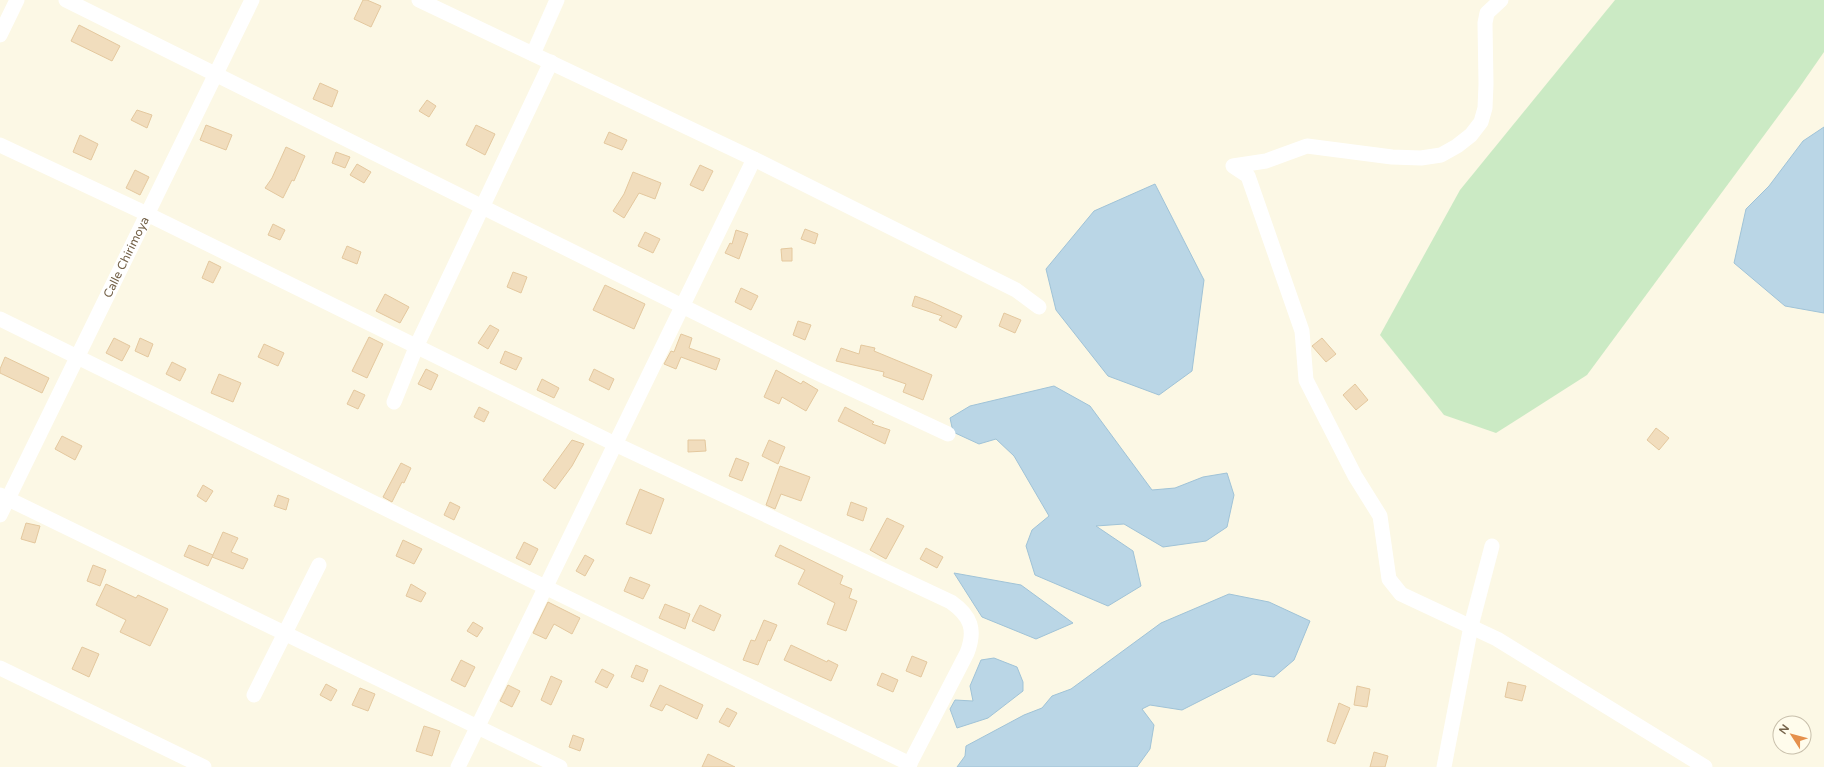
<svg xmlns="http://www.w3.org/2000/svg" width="1824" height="767" viewBox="0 0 1824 767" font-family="'Varela Round',sans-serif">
<rect width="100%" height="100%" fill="#fcf8e5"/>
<path fill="#cbeac4" d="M1615 0H1824V52L1799 88 1587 375 1496 433 1444 415 1380 335 1460 190Z"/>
<g fill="#bad6e6" stroke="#a0c3d7">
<path d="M1824 127V313L1785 306 1734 263 1746 209 1769 186 1803 141Z"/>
<path d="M1155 184 1204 280 1192 371 1159 395 1108 376 1056 310 1046 269 1094 211Z"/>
<path d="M1054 386 1090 406 1152 490 1175 488 1203 477 1227 473 1234 495 1227 527 1206 541 1163 547 1124 524 1096 526 1133 551 1141 586 1108 606 1035 575 1026 546 1032 530 1049 516 1014 456 996 439 979 444 953 432 950 418 970 406Z"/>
<path d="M954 573 1021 585 1073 623 1036 639 982 617Z"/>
<path d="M1229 594 1269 602 1310 621 1294 660 1274 677 1253 674 1182 710 1150 705 1142 709 1154 725 1150 749 1137 767H957L965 756 966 746 1024 715 1042 708 1052 696 1071 689 1161 623Z"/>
<path d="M994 658 1017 667 1023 682V691L988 718 957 728 950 709 955 700 973 701 970 686 981 660Z"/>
</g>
<g fill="#f1ddbd" stroke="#e4c89e">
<path d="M363 0H367L381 6 371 27 354 19Z"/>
<path d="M79 25 120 46 112 61 71 41Z"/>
<path d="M320 83 338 91 332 107 313 99Z"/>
<path d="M427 100 436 106 429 117 419 111Z"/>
<path d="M137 110 152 115 147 128 131 120Z"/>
<path d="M206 125 232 135 226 150 200 140Z"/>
<path d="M476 125 495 134 485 155 466 145Z"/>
<path d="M609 132 627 140 622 150 604 143Z"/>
<path d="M80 135 98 144 91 160 73 152Z"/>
<path d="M286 147 305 156 294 181 292 180 283 198 265 188 272 178Z"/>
<path d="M336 152 350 157 345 168 332 163Z"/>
<path d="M357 164 371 172 364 183 350 175Z"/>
<path d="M700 165 713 171 703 191 690 185Z"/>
<path d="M135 170 149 177 140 195 126 188Z"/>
<path d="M633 172 661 183 655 199 639 193 624 218 613 211 624 194Z"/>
<path d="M273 224 285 230 280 240 268 235Z"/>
<path d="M805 229 818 234 815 244 801 239Z"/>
<path d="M736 230 748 234 739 259 725 253 730 243 732 244Z"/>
<path d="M645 232 660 239 653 253 638 246Z"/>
<path d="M347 246 361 252 357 264 342 258Z"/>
<path d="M792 248V261H782L781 249Z"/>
<path d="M209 261 221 267 213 283 202 278Z"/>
<path d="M513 272 527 277 521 293 507 287Z"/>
<path d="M605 285 645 304 634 329 593 310Z"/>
<path d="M741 288 758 296 751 310 735 302Z"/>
<path d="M385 294 409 307 400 323 376 311Z"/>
<path d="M915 296 929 301 962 316 956 328 939 320 942 316 912 306Z"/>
<path d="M1004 313 1021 320 1015 333 999 326Z"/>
<path d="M798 321 811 325 805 340 793 335Z"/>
<path d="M490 325 499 330 488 349 478 343Z"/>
<path d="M681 334 692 338 689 348 720 359 716 370 681 357 676 369 664 364 671 351 674 352Z"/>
<path d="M369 337 383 344 367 378 352 371Z"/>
<path d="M114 338 130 346 122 361 106 353Z"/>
<path d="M140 338 153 344 148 357 135 351Z"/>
<path d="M1322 338 1336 354 1326 362 1312 346Z"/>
<path d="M264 344 284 353 278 366 258 357Z"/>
<path d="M861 345 875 348 874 351 932 375 923 400 903 392 906 384 883 376 884 372 836 361 841 348 859 354Z"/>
<path d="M505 351 522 358 516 370 500 363Z"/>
<path d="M5 357 49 378 42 393 0 373V369Z"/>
<path d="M172 362 186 369 180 381 166 374Z"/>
<path d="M426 369 438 375 431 390 418 384Z"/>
<path d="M594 369 614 379 609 390 589 380Z"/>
<path d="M776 370 801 384 803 381 818 390 806 411 782 397 779 404 764 397Z"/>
<path d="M219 374 241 383 233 402 211 393Z"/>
<path d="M542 379 559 388 554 398 537 390Z"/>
<path d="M1355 384 1368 400 1356 410 1343 395Z"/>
<path d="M354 390 365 395 358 409 347 404Z"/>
<path d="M479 407 489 412 484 422 474 417Z"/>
<path d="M845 407 874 422 872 424 890 430 885 444 838 421Z"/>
<path d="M1656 428 1669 438 1659 450 1647 440Z"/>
<path d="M62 436 82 446 75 460 55 449Z"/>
<path d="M572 440 584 444 572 466 555 489 543 480Z"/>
<path d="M688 440H705L706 451 688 452Z"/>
<path d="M769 440 785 447 778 464 762 456Z"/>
<path d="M736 458 749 463 742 481 729 476Z"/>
<path d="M401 463 411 468 404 483 402 482 392 502 383 497Z"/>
<path d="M780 466 810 477 801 501 781 494 775 509 766 505Z"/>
<path d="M203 485 213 491 206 502 197 496Z"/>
<path d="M640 489 664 499 651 534 626 524Z"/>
<path d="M278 495 289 499 286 510 274 506Z"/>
<path d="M450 502 460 507 454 520 444 515Z"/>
<path d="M851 502 867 508 863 521 847 515Z"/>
<path d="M887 518 904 526 886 559 870 550Z"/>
<path d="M26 523 40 526 35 543 21 539Z"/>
<path d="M223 532 238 538 231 552 248 559 243 569 212 557Z"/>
<path d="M403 540 422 549 414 564 396 556Z"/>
<path d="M524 542 538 549 530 565 516 558Z"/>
<path d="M189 545 213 555 208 566 184 556Z"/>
<path d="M780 545 843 576 840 584 852 589 849 598 857 601 846 631 827 624 835 603 798 584 805 570 775 556Z"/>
<path d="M926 548 943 557 937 568 920 559Z"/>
<path d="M585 555 594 560 585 576 576 571Z"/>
<path d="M93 565 106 570 100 586 87 581Z"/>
<path d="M630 577 650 585 643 599 624 591Z"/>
<path d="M106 584 136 598 138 595 168 609 150 646 120 632 126 620 96 605Z"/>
<path d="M411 584 426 593 421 602 406 596Z"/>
<path d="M548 602 580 618 572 634 554 624 546 639 533 633Z"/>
<path d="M665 604 690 614 685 629 659 618Z"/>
<path d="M700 605 721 615 714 631 692 621Z"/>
<path d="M764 620 777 625 770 641 768 640 758 665 743 660 751 640 755 641Z"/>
<path d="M473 622 483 628 477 637 467 631Z"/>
<path d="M791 645 827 662 828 660 838 665 831 681 784 660Z"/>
<path d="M82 647 99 654 89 677 72 669Z"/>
<path d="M912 656 927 662 921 677 906 671Z"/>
<path d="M461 660 475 667 465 687 451 680Z"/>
<path d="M636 665 648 670 643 682 631 677Z"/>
<path d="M602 669 614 675 607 688 595 682Z"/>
<path d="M882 673 898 680 893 692 877 685Z"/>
<path d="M551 676 562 681 551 705 541 700Z"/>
<path d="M1508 682 1526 686 1522 701 1505 697Z"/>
<path d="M326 684 337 690 331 701 320 695Z"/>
<path d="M508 685 520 691 512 707 500 701Z"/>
<path d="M660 685 703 705 697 719 666 704 662 711 650 706Z"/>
<path d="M1357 686 1370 689 1367 707 1354 705Z"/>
<path d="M360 688 375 694 368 711 352 705Z"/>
<path d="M1339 703 1350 708 1335 744 1327 741Z"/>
<path d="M727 708 737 713 729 727 719 722Z"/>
<path d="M424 726 440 731 432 756 416 751Z"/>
<path d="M573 735 584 739 580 751 569 747Z"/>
<path d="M1374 752 1388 756 1385 767H1370Z"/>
<path d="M708 754 735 767H702Z"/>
</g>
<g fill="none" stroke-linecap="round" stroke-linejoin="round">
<g stroke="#fff" stroke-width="15">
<path d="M66 0 813 371 948 434"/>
<path d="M419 0 754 159 1016 290 1039 307"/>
<path d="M1501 0 1487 13 1485 23 1486 84 1485 108 1481 122 1471 135 1457 146 1441 155 1421 158 1392 157 1307 146 1266 161 1233 166 1248 176 1302 331 1306 380 1355 476 1380 516 1389 579 1401 594 1497 639 1705 767"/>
<path d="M0 35 17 0"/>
<path d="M533 54 557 0"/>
<path d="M0 145 147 214 615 444 951 602C971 616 976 630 967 653L908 767"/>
<path d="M0 319 545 587 910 764"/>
<path d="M394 402 417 345 551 62"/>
<path d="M0 495 560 767"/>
<path id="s1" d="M0 515 252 0"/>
<path d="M0 668 204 767"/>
<path d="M254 695 319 565"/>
<path d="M458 767 754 159"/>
<path d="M1444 767 1471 626 1492 546"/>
</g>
</g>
<g text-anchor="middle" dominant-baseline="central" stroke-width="3" stroke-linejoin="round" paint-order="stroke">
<g font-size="12" fill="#75634a" stroke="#fffcec">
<text stroke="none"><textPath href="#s1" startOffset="287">Calle Chirimoya</textPath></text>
</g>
</g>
<g transform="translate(1792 735) rotate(306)"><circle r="19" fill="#fffcec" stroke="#c8bfab"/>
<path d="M0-3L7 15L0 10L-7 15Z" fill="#e5904c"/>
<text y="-6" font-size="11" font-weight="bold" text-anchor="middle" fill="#75634a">N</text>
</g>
</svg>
